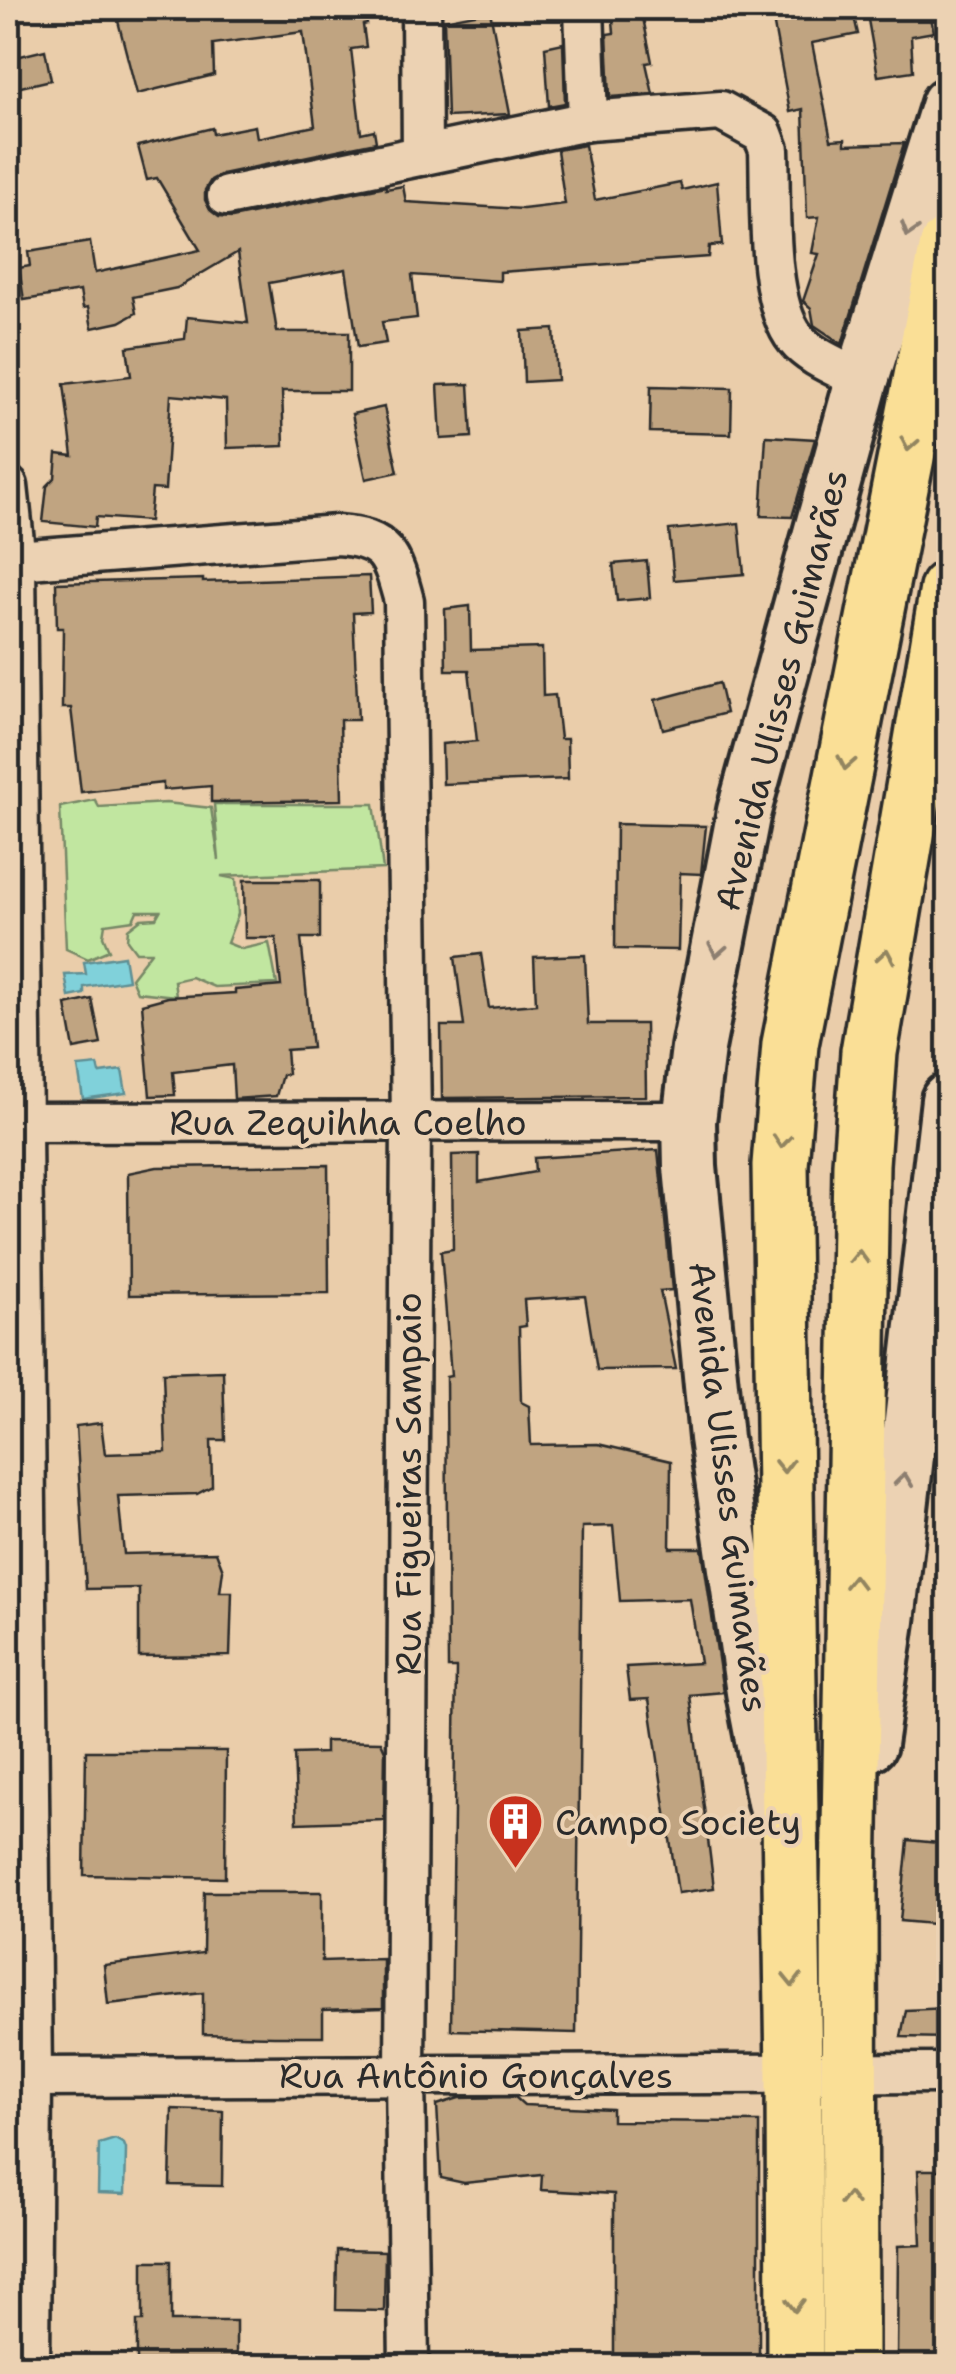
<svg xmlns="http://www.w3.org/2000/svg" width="956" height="2374" viewBox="0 0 956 2374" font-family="'Shantell Sans',sans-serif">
<rect width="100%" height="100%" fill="#eacdaa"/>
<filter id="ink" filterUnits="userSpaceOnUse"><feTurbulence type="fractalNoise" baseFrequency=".01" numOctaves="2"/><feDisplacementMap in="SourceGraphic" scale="20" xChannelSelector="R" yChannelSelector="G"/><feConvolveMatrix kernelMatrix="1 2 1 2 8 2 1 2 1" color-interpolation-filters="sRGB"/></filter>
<g filter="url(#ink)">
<path fill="#c1e6a0" stroke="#768866" stroke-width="2.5" d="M95 800 99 807 166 803 211 808 219 860 214 804H374L383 869 221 876 236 879 238 914 227 943 242 949 269 943 277 984 214 987 191 977 174 981 176 996 137 992 131 978 151 952H136L127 940 128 929 141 919 156 918 160 911H137L133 920 105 924 103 936 109 950 88 959 66 949 60 807Z"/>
<g fill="#80d1da" stroke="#5e8f94" stroke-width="2.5">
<path d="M124 956 128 980 84 987V994L69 997 65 975 86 974 84 962Z"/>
<path d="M98 1065 100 1073 122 1070 126 1093 83 1099 78 1067Z"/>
<path d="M115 2139 124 2144 126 2149 125 2194 98 2193 99 2144Z"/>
</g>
<g fill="#c0a481" stroke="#2b2b2b" stroke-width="2.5">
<path d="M169 8H365L367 24 363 25 366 47 351 49 361 133 374 130 376 142 222 174 211 180 205 190V200L210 210 219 217 232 218 386 186V189L403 186 406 202 523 209 565 204 557 150 585 145 595 200 680 183 682 190 717 182 722 245 709 246 708 257 500 272V281L412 275 417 318 382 322 386 343 358 347 346 269 269 283 277 332H349V391H282L284 446 227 448 226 400 171 395 165 490 152 489 149 521 96 517 95 527 43 522 47 486 55 478 57 454 73 456 64 384 131 376 127 347 185 339 187 317 248 323 238 252 177 288 133 297 136 313 120 322 92 328 88 307 83 308 80 291 24 300 19 268 30 266 28 252 90 242 95 273 200 250 157 178 147 180 138 146 212 128 213 134 255 126 257 138 315 126 303 32 213 44 214 75 137 94 118 21Z"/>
<path d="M612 8H641L652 62 646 63 653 94 610 97 607 34 614 33Z"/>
<path d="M813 8H852L858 34 812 43 831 140 845 139V145L904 143 842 344 814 325 811 308 803 301 819 254 812 253 819 217 807 218 803 109 790 112 773 20 814 12Z"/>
<path d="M896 8H929L934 32 911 36 913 71 878 76 867 14Z"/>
<path d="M490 11 510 114 447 117 444 20Z"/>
<path d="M563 43 565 103 549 106 545 47Z"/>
<path d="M45 50 51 80 8 90V59Z"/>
<path d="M554 329 557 380 524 382 522 331Z"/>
<path d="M469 384 472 437 441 439 438 385Z"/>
<path d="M651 386 732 388 731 434 650 432Z"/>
<path d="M384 407 398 472 366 479 352 414Z"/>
<path d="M766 436 815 439 792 517 761 516Z"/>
<path d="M739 523 744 574 674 580 669 530Z"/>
<path d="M647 561 650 598 617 601 613 564Z"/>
<path d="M369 576 371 612 353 613 358 720H340L342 800 211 802V786L163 790V783L81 792 71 708H62L63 628H57L56 583 203 579V582Z"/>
<path d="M470 606 471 650 542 648 543 696 555 695 560 739H567L568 779 443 784 442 744 477 741 469 670H446L445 609Z"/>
<path d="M719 683 726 713 663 729 655 700Z"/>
<path d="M616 824 706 826 701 874 680 873 678 950 615 949Z"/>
<path d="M244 880H320V938H301L312 1048 286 1050 288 1074 282 1075 276 1096 234 1099 232 1065 173 1072 175 1095 150 1096 142 1004 168 997 235 993V990L281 986 276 938H245Z"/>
<path d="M481 954 489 1008 536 1004 534 957 585 955 588 1024H645L646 1096 442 1098 441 1026H464L455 957Z"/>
<path d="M92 999 101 1044 74 1049 66 1005Z"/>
<path d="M658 1150 672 1290 660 1291 676 1369 597 1370 585 1296 524 1300 526 1326 519 1327 521 1402 529 1406 531 1445 598 1444 671 1461 670 1548H702L723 1692 690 1695 714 1888 678 1893 649 1699 630 1700 626 1667 700 1663 690 1599 620 1601 613 1526 582 1527 576 2033 451 2030 456 1668H448L446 1377 451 1376 441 1251 453 1249 452 1155 479 1154V1182L535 1172 534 1158Z"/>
<path d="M328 1165 329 1293 129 1295 128 1173 157 1167Z"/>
<path d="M223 1371 225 1440H211L212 1486 197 1494 118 1496 124 1554 216 1552 223 1570 220 1592H232L230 1656 139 1657V1588L86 1589 76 1426 101 1423 105 1454 166 1452 163 1373Z"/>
<path d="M325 1741 381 1742 385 1751 384 1820 297 1823 294 1754 325 1753Z"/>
<path d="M86 1751H226L225 1878 84 1875Z"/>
<path d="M908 1840 948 1844 944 1925 900 1921Z"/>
<path d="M204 1892H322V1961L383 1959V2008L323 2010V2036H274L203 2034V1993L108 2004 104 1965 203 1953Z"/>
<path d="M948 2008V2038L901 2037 906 2010Z"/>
<path d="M515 2097 524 2105 612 2109V2121L759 2122V2366H614V2194L541 2190 542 2175 464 2183 441 2178 437 2105 459 2098Z"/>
<path d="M172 2109 223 2111 222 2186 170 2185Z"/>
<path d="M918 2170H948V2366H914L915 2362H897L898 2246 921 2245Z"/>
<path d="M337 2250 385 2251 384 2311 336 2310Z"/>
<path d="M143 2261H171V2321H236V2366H137V2321H143Z"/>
</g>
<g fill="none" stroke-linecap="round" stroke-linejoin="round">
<defs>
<g id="street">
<path d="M421 8 422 156"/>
<path d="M584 8 588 121"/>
<path d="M227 196 588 121 721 111 763 134 769 150C771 199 765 302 796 339 811 358 841 368 862 380"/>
<path d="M8 486 16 560 32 2077 30 2366"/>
<path d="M16 560 337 535C387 538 392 556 404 601L411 1122 405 2075 409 2366"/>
<path d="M8 1122 689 1121"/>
<path d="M9 2064 32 2077 948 2073"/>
</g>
<g id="secondary">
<path d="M870 1744 888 1621 948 1100"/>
<path d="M774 1802 753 1692 716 1438 690 1167 689 1121 698 1048 744 811 862 380 948 104"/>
</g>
<g id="primary">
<path d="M795 2366 794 2075 780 1165 790 1044 948 245"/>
<path d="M850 2366 849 1889 861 1164 869 1052 948 589"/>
</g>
</defs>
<use href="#street" stroke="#2b2b2b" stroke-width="45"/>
<use href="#secondary" stroke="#2b2b2b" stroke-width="60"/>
<use href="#primary" stroke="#2b2b2b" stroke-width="62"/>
<use href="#street" stroke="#ecd2b3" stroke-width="38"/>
<use href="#secondary" stroke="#ecd2b3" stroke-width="52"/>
<use href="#primary" stroke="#fadf96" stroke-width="55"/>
</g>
<defs><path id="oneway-chevron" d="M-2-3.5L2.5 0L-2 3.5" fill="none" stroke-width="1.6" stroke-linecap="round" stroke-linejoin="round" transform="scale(2.5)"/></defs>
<g stroke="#8c7e6f">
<use href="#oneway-chevron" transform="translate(909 230) rotate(107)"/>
<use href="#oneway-chevron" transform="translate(717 950) rotate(101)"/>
<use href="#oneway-chevron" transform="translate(904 1480) rotate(-83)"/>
</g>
<g stroke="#928560">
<use href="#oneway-chevron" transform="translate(909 444) rotate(101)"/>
<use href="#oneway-chevron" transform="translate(846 763) rotate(101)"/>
<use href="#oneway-chevron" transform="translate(886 956) rotate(-80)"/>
<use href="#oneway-chevron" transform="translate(782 1141) rotate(95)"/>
<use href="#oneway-chevron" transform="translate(859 1257) rotate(-89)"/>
<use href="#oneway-chevron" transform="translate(784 1466) rotate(89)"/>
<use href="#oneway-chevron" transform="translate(854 1582) rotate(-89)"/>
<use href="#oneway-chevron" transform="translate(792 1980) rotate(89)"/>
<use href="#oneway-chevron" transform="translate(849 2199) rotate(-90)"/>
<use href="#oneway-chevron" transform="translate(795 2305) rotate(90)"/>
</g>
</g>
<defs>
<symbol id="building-pin" viewBox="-11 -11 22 30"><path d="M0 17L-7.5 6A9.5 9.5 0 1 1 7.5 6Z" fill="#c8321e" stroke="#ecd2b3"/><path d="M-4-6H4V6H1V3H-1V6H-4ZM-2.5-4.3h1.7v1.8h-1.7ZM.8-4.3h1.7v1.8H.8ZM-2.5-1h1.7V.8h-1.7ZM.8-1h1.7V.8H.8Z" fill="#fff"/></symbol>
</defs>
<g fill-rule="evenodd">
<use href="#building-pin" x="484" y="1790" width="63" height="86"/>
</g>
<g text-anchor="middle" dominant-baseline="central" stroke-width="8" stroke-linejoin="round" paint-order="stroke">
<g font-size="35" fill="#2b2b2b" stroke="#ecd2b3">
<text transform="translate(781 690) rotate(-76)">Avenida Ulisses Guimarães</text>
<text x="348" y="1122">Rua Zequihha Coelho</text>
<text transform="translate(408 1484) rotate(-90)">Rua Figueiras Sampaio</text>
<text transform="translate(729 1487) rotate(83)">Avenida Ulisses Guimarães</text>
<text x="476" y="2075">Rua Antônio Gonçalves</text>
</g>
<g font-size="35" fill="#2b2b2b" stroke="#ecd2b3" text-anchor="start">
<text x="555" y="1822">Campo Society</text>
</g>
</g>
<rect width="956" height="2374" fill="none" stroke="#ecd2b3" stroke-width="40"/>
<rect x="20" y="20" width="916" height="2334" fill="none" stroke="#2b2b2b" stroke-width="4" filter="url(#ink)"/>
</svg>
